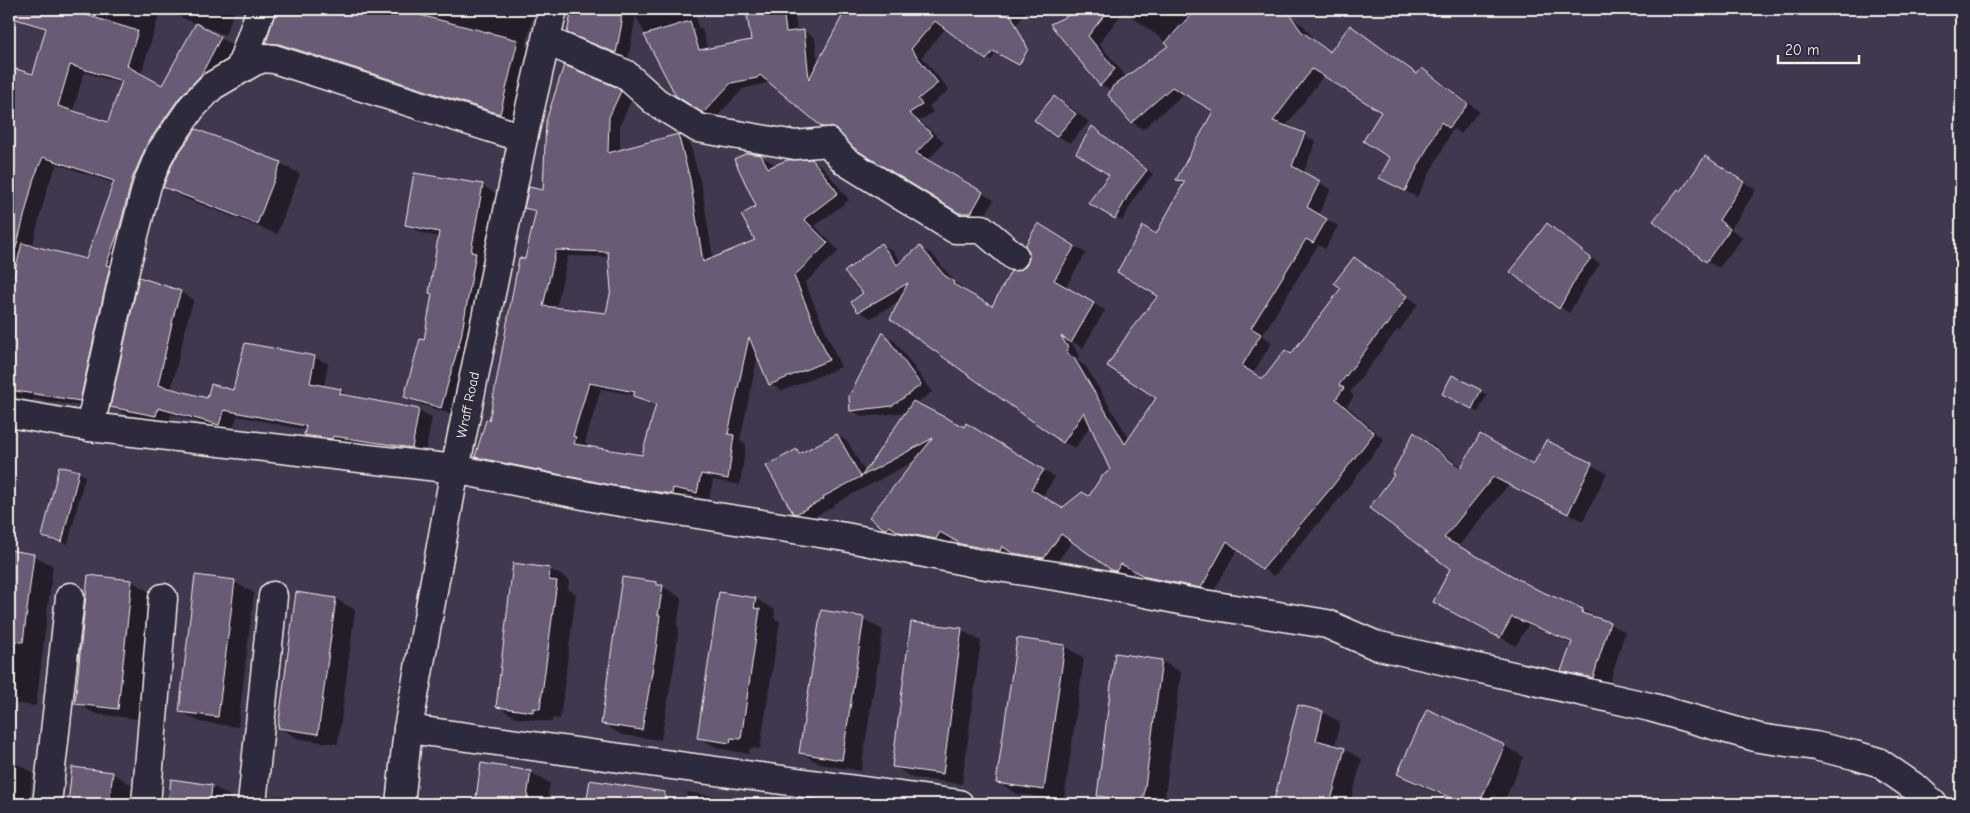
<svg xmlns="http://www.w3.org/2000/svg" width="1970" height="813" viewBox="0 0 1970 813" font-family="'Comic Neue',sans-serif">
<rect width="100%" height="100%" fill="#40384e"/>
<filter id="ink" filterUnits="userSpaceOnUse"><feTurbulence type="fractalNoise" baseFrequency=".02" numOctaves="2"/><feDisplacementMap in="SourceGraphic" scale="10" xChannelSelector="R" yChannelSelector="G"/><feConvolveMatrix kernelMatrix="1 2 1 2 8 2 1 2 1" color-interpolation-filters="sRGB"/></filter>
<g filter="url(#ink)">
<g fill="#0007" fill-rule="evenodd">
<path d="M43 9H235L225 35 198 24 197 26 235 46 215 83 161 152 94 408 33 399V401L9 395V303L13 286 9 285V69L33 76 47 30 38 25ZM161 9 197 24 163 87 141 74ZM84 72 122 84 109 124 73 112ZM57 164 115 184 86 261 32 247 48 186Z"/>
<path d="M277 9H535L526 46 531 49 514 121 281 50 267 42Z"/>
<path d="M571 9H695L698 27 702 29 708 50 752 41 748 9H794L797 32 804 31 815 38 818 64 847 9H1028L991 60 946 28 922 57 949 90 929 106 933 112 920 121 944 142 927 161 994 200 983 219H972L841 133H834L822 126 770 82 743 89 715 118 704 112 666 77 636 16 628 59 569 32Z"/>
<path d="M1085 9H1211L1216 13 1293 19 1304 26 1313 39 1331 52 1350 27 1419 75 1422 70 1434 76 1479 111 1461 134 1453 129 1417 197 1392 184 1391 158 1383 112 1324 75 1285 127 1316 141 1303 174 1331 189 1318 215 1338 226 1325 249 1318 245 1262 336 1272 342 1253 373 1264 380 1291 355 1343 288 1354 258 1418 304 1399 331 1397 330 1350 392 1354 396 1347 406 1384 440 1343 494 1274 576 1263 569 1238 549 1212 594 1159 583 1134 570 1128 577H1126L1073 540 1056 564 1025 559 1013 553 1011 557 974 550 952 538 948 545 912 538 901 532 897 535 885 528 918 459 834 504V506L809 520 793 512 796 451 802 454 837 435 848 442 865 472 907 412 863 417 852 410 883 334 894 340 932 392 916 404 965 428 966 425 1055 477 1042 497 1062 509 1089 498 1112 470 1091 425 1075 448 1063 442 901 301 871 318 859 311 881 244 893 251 902 263 921 248 932 254 956 283 965 289 964 292 993 308 1020 272 1027 266 1050 232 1086 253 1065 288 1105 310 1083 348 1071 341 1079 356 1077 360 1086 367 1130 440 1158 398 1160 296 1157 235 1185 183 1178 179 1215 111 1185 93 1143 129 1132 122 1110 95 1112 91 1101 85 1052 25ZM1124 11 1171 46 1127 78 1099 43Z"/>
<path d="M616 88 632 99 620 125V151L678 136 690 143 702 188 713 259 757 240 760 156 773 163 774 167 812 160 824 168 849 200 815 226 839 251 805 283 841 367 782 391 770 384 758 355 740 440 746 444 740 485 713 480 709 499 685 494 684 500 488 463 477 457 490 423 537 214 526 208 544 191ZM568 256 610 257 612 290 607 314 556 309ZM601 389 635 395 656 406 643 457 587 448 588 445 585 443Z"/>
<path d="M1054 97 1067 105 1089 122 1070 143 1057 136Z"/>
<path d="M1098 131 1153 174 1136 196 1122 221 1090 202 1111 174Z"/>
<path d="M1705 157 1756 190 1731 229 1743 237 1719 268 1706 261 1681 193Z"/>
<path d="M280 163 300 174 277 234 184 198 164 187Z"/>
<path d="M482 185 498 195 457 416 422 405 405 396 425 342 439 237 422 233 406 224Z"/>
<path d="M1547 225 1600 264 1588 281 1569 313 1512 272Z"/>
<path d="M140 278 181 292 194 300 188 318 171 390 208 400 234 392 315 357 328 364 324 387 341 391 353 398 419 410 432 418 425 455 346 442 345 446 319 442 306 435V430L237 416 232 432 171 414 169 423 125 414 112 406Z"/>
<path d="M1452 377 1487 395 1478 412 1444 393Z"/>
<path d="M1414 433 1429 442 1462 468 1534 467 1546 442 1607 473 1583 521 1509 484 1458 547 1537 591 1583 610 1625 632 1609 686 1578 679 1563 670 1573 644 1528 625 1516 646 1450 610 1452 568 1395 475Z"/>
<path d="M78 472 85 476 68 544 50 540 44 536Z"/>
<path d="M9 552 33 555 53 566 36 706 9 703Z"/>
<path d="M515 564 550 569 569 580 568 589 576 594 560 719 552 718V722L517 718 497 706Z"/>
<path d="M623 578 657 583 682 598 677 626 679 627 675 660 661 740 622 735 602 723Z"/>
<path d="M132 581 151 593 138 719 96 714 76 703Z"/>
<path d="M234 582 254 593 238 727 200 722 180 711Z"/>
<path d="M298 594 336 599 355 610 338 744 299 739 280 728Z"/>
<path d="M756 599 775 610 774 618 780 621 760 749 750 748 749 754 718 748 698 737Z"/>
<path d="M863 619 883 630 861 771 820 764 800 752Z"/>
<path d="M961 630 981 641 962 784 913 778 893 766Z"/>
<path d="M1065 646 1084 658 1064 800 1017 794 998 782Z"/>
<path d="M1162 661 1181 672 1164 804H1115L1098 795Z"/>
<path d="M1427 711 1505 746 1524 757 1503 804H1461L1418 785 1399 774Z"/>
<path d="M1322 712 1340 722 1335 747 1344 749 1362 759 1350 804H1280L1275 802Z"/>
<path d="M9 761 14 762 33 773 29 804H9Z"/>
<path d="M482 764 530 772 550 783 547 804H477Z"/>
<path d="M73 768 112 773 132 785 130 804H69Z"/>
<path d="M172 780 212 786 231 797 230 804H169Z"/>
<path d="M591 781 650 799V804H587Z"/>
<path d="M687 792 731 799 741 804H686Z"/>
<path d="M275 795 313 801 318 804H274Z"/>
</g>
<g fill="#695a75" stroke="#f4f1e8" fill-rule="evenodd">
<path d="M9 9H88L86 15 138 31 127 66 162 85 196 23 221 37 201 75 179 98 147 144 132 179 119 230 106 265 110 266 80 401 9 390V296L22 243 86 259 114 181 43 157 34 178 16 248 9 247V67L33 74 46 28 9 17ZM70 65 122 81 108 122 58 106Z"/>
<path d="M276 9H396L518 40 500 114 279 44 266 43Z"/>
<path d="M572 9H622L621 22H622L616 53 567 33Z"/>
<path d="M746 9H783L786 32 804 30 809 79 846 9H1008L1028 49 1019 65 993 51 986 60 935 21 911 49 938 83 918 99 922 105 909 113 933 135 916 153 983 192 971 213H959L855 149 834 128 822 127 760 75 757 78 731 83 703 113 676 96 644 35 690 21 699 50 751 40Z"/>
<path d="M1082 9H1109L1088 36 1115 69 1100 86 1050 24Z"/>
<path d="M1196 9H1286L1301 31 1330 52 1350 25 1417 74 1422 68 1468 104 1449 128 1441 122 1405 191 1379 178 1390 158 1363 141 1381 112 1312 69 1273 121 1305 133 1292 166 1320 181 1307 207 1327 219 1313 243 1306 239 1251 328 1261 334 1242 366 1263 379 1285 350 1291 354 1341 288 1334 283 1354 257 1407 296 1387 326 1385 325 1339 385 1344 388 1336 399 1374 433 1331 488 1262 570 1227 541 1201 588 1146 577 1121 564 1116 571H1113L1061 534 1044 558 1012 553 1002 546 1000 551 961 544 940 532 936 539 899 532 889 526 887 529H884L869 517 933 438 823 497 824 499 796 514 793 513 766 466 797 449 799 454 837 434 861 477 913 401 964 427 966 423 1044 470 1031 489 1062 508 1082 492 1089 496 1101 477 1110 470 1084 412 1063 443 890 319 908 283 858 312 851 302 863 293 844 272 881 243 897 265 920 246 944 275 954 282 953 284 992 306 1011 271 1020 270 1026 266 1029 258V251L1025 246 1038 223 1075 246 1054 280 1094 303 1071 343 1061 336 1068 348 1066 353 1074 358 1125 444 1156 398 1107 366 1131 329 1158 296 1117 272 1143 226 1156 234 1185 181 1176 180 1213 111 1172 87 1131 123 1108 95 1113 86 1168 46 1165 43Z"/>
<path d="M564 65 616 87 621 91 609 117 608 153 678 134 690 179 703 262 755 240 741 215 756 206 734 159 747 153 761 155 768 168 787 160 812 159 838 193 804 219 828 243 794 276 829 360 769 385 749 337 728 434 734 435 728 479 701 474 697 493 673 488 672 494 611 485 475 457 486 420 489 421 519 258 525 259 536 211 524 208 529 187 543 190 546 121ZM556 250 608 252 611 290 606 313 543 306ZM589 383 635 392 633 396 656 404 642 455 574 444 576 437 573 436Z"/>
<path d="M1054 96 1076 114 1056 137 1034 120Z"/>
<path d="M1092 126 1147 170 1130 192 1115 219 1088 203 1109 175 1076 153Z"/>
<path d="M196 129 281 162 257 224 163 187 174 160Z"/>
<path d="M1705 156 1744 182 1719 220 1730 229 1706 262 1653 221 1678 189 1681 191Z"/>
<path d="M414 173 483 184 471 252 476 253 461 337 441 408 404 397 420 339 424 340 432 294 429 293 439 232 405 225Z"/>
<path d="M1547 223 1591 258 1578 275 1559 309 1510 272Z"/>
<path d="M139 277 181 291 175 310 158 385 207 398 211 384 233 390 245 343 315 356 310 383 341 389 340 394 419 409 412 448 333 436 332 439 304 435 306 426 224 410 219 425 158 408 156 416 110 407Z"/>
<path d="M883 332 921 385 892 406 850 411 849 396Z"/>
<path d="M1452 375 1481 390 1472 409 1442 394Z"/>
<path d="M1414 432 1460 469 1480 434 1533 465 1546 440 1592 463 1568 514 1493 477 1444 538 1538 590 1583 609 1582 613 1610 622 1593 678 1561 671 1572 642 1512 617 1500 638 1433 602 1450 569 1369 508 1394 475 1392 474Z"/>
<path d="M59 466 79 471 62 542 42 537Z"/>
<path d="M9 550 34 554 23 642 9 641Z"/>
<path d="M513 563 550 568 549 580 557 581 540 709 533 708V712L496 707Z"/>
<path d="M88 575 132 580 118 709 75 704Z"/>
<path d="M195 575 235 580 218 717 179 712Z"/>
<path d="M622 577 657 582V585H663L658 615H660L656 649 642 730 601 724Z"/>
<path d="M296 592 336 598 318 734 278 728Z"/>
<path d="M719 592 756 598 754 608 760 609 741 739 731 738 730 743 697 738Z"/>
<path d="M821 610 864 617 842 760 799 753Z"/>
<path d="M911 622 962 628 943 774 892 767Z"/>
<path d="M1017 638 1065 645 1044 790 996 783Z"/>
<path d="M1115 653 1162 660 1143 802 1097 796Z"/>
<path d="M1298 705 1323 711 1316 740 1345 748 1330 804H1273Z"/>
<path d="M1427 709 1505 745 1479 804H1464L1397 774Z"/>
<path d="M481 763 531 771 526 804H475Z"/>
<path d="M72 767 113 772 109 804H68Z"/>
<path d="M171 779 212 785 210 804H168Z"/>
<path d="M590 780 665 792 664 804H586Z"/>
</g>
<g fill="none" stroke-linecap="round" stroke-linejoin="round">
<defs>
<g id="minor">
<path d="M547 41 625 74 656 102 698 128 795 145 828 142 845 161 955 229H982L1014 256"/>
<path d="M240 69 261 9"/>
<path d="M9 413 90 427 455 469 608 500 845 537 980 564 1081 580 1185 601 1327 624 1375 645 1650 707 1759 738 1815 746 1854 755 1878 762 1917 789 1933 804"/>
<path d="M90 427 123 278 147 185 160 153 192 107 212 86 253 62 263 58 274 59 523 138"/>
<path d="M408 729 959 804"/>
<path d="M47 804 70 597"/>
<path d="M146 804 163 598"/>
<path d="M252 804 273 596"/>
<path d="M400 804 408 729 455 469 523 138 553 9"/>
</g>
</defs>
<use href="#minor" stroke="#f4f1e8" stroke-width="31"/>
<use href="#minor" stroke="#2f2a3d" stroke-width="28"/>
</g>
</g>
<g text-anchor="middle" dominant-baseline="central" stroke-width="4.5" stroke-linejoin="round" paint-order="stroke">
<g font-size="14" fill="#f4f1e8" stroke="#2f2a3d">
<text transform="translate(468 405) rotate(-78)">Wraff Road</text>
</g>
</g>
<rect width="1970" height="813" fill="none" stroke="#2f2a3d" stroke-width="30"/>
<rect x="15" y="15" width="1940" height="783" fill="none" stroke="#f4f1e8" stroke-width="2" filter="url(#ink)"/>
<path d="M1778 55v8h81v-8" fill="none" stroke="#f4f1e8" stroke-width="2.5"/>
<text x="1785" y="55" font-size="15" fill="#f4f1e8" stroke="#2f2a3d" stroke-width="4" paint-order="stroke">20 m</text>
</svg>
